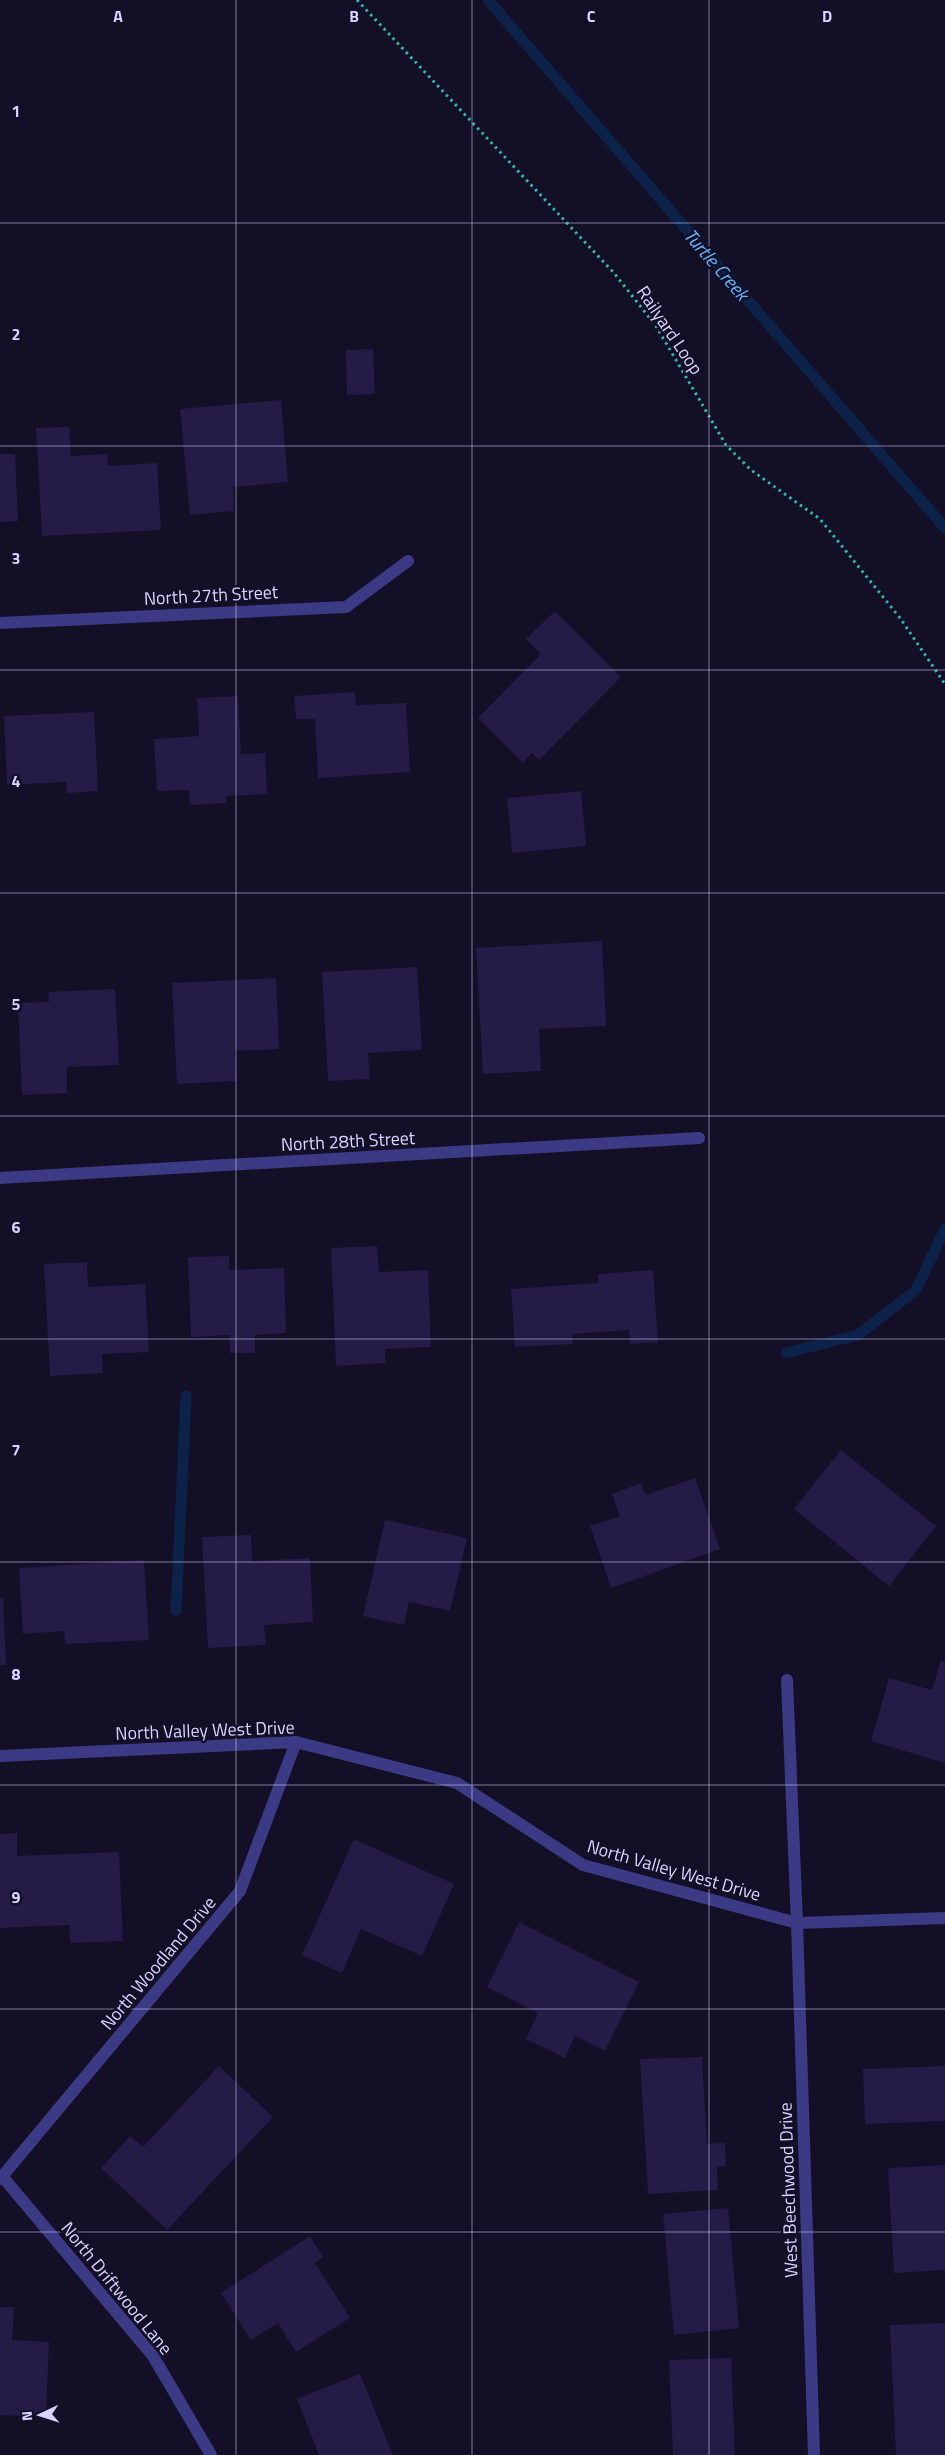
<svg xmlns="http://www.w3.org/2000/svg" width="945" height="2455" viewBox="0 0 945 2455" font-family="'Titillium Web',sans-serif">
<rect width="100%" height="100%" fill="#130f26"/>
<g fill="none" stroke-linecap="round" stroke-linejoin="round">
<g stroke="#0c2248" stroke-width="11">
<path d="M488 0 945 528"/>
<path d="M786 1353 858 1335 916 1290 945 1229"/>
<path d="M176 1610 186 1396"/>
</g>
</g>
<g fill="#241b47">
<path d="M373 349 375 394 347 395 346 350Z"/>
<path d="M281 400 288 482 233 487 234 511 190 515 180 409Z"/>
<path d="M69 427 71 456 107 454 108 466 157 463 161 530 42 536 36 428Z"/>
<path d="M0 454H15L18 521 0 522Z"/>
<path d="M555 611 621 677 539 760 532 753 523 763 478 718 541 654 526 639Z"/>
<path d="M355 692 356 705 406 703 410 772 318 778 315 719H296L294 696Z"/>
<path d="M238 696 241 754 265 753 267 794 226 796 227 803 190 805 189 790 157 791 154 739 199 736 197 698Z"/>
<path d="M94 712 98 791 67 793 66 782 7 785 4 716Z"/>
<path d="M581 791 586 846 512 853 507 798Z"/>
<path d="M602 941 606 1026 539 1029 541 1071 483 1074 476 948Z"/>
<path d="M417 967 422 1050 368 1053 370 1079 328 1081 322 972Z"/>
<path d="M276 978 279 1049 235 1051 237 1081 177 1084 172 983Z"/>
<path d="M115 989 119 1065 67 1067V1093L22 1095 18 1003 49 1002 48 992Z"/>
<path d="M377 1246 379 1272 428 1270 431 1347 385 1349V1363L336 1366 331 1248Z"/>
<path d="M229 1256V1270L284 1268 286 1333 255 1335V1353H230L229 1335 191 1337 188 1257Z"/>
<path d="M87 1262 88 1287 145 1284 149 1352 102 1354 103 1373 50 1376 44 1264Z"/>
<path d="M653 1270 658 1342 630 1344 629 1330 572 1334 573 1344 515 1347 511 1289 598 1283V1274Z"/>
<path d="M841 1450 936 1526 889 1586 794 1509Z"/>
<path d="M695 1478 720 1549 611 1588 590 1526 620 1516 612 1494 641 1483 646 1495Z"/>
<path d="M385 1520 467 1538 450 1611 409 1602 404 1625 363 1616Z"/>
<path d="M251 1535 252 1561 310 1558 313 1622 264 1625 266 1645 208 1648 202 1537Z"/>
<path d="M144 1560 149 1640 65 1644 64 1631 23 1634 19 1568Z"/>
<path d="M0 1598H3L6 1665H0Z"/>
<path d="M941 1660 945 1662V1763L871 1741 889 1678 932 1690Z"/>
<path d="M17 1833V1856L119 1852 123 1941 70 1943 69 1925 0 1928V1834Z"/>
<path d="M354 1839 454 1884 422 1956 361 1929 342 1973 302 1955Z"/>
<path d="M519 1922 639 1982 605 2051 575 2036 565 2058 526 2039 538 2013 487 1987Z"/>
<path d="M702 2057 707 2144 725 2143 726 2166 717 2167 718 2190 648 2194 640 2059Z"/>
<path d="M219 2066 273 2117 167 2230 101 2168 130 2136 143 2147Z"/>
<path d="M945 2066V2121L865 2124 863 2069Z"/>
<path d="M945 2165V2270L894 2273 888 2168Z"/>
<path d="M728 2208 739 2328 674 2335 663 2214Z"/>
<path d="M310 2236 323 2257 315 2263 350 2318 296 2352 278 2323 251 2340 221 2293Z"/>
<path d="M0 2307H14L12 2340 49 2342 46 2417 0 2415Z"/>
<path d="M945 2323V2455H896L890 2325Z"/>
<path d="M731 2358 735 2455H673L669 2360Z"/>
<path d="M360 2374 393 2455H319L297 2399Z"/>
</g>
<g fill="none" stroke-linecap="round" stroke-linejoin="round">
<path stroke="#2fb8b0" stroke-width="3" stroke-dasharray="2.5 4" stroke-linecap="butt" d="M357 0 614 273 656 326 726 445 751 470 820 519 900 618 945 684"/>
<g stroke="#3d3a85" stroke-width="12">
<path d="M0 623 346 607 408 561"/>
<path d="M0 1178 699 1138"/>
<path d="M787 1680 797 1923 814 2455"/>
<path d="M0 1756 296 1742 457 1783 583 1865 797 1923 945 1918"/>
<path d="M2 2176 153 2356 211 2455"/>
<path d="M0 2179 240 1891 296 1742"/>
</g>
</g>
<path fill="none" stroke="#d9d4ff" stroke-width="1" stroke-opacity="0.55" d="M236 0V2455M472 0V2455M709 0V2455M0 223H945M0 446H945M0 670H945M0 893H945M0 1116H945M0 1339H945M0 1562H945M0 1785H945M0 2009H945M0 2232H945"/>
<g text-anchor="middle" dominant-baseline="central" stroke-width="5" stroke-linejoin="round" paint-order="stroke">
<g font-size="18" fill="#d9d4ff" stroke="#130f26">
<text transform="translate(670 330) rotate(56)">Railyard Loop</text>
<text transform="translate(211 595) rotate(-3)">North 27th Street</text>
<text transform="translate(348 1141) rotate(-3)">North 28th Street</text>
<text transform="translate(205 1730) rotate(-2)">North Valley West Drive</text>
<text transform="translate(674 1870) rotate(16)">North Valley West Drive</text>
<text transform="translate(158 1963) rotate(-50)">North Woodland Drive</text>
<text transform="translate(788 2190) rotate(-92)">West Beechwood Drive</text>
<text transform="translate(117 2288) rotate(51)">North Driftwood Lane</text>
</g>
<g font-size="19" font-style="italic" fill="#62b6ff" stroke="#130f26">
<text transform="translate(717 264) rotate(49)">Turtle Creek</text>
</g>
</g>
<g font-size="16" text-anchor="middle" font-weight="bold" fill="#d9d4ff" stroke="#130f26" stroke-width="5" stroke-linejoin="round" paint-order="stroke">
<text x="118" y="22">A</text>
<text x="354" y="22">B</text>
<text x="591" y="22">C</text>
<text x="827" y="22">D</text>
<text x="16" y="117">1</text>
<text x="16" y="340">2</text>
<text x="16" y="564">3</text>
<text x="16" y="787">4</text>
<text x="16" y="1010">5</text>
<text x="16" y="1233">6</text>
<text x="16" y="1456">7</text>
<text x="16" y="1680">8</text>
<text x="16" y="1903">9</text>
</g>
<g transform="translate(40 2415) rotate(266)" stroke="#130f26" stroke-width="4" paint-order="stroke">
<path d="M0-4L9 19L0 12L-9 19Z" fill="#d9d4ff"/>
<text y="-8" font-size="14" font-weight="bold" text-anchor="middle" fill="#d9d4ff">N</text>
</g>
</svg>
